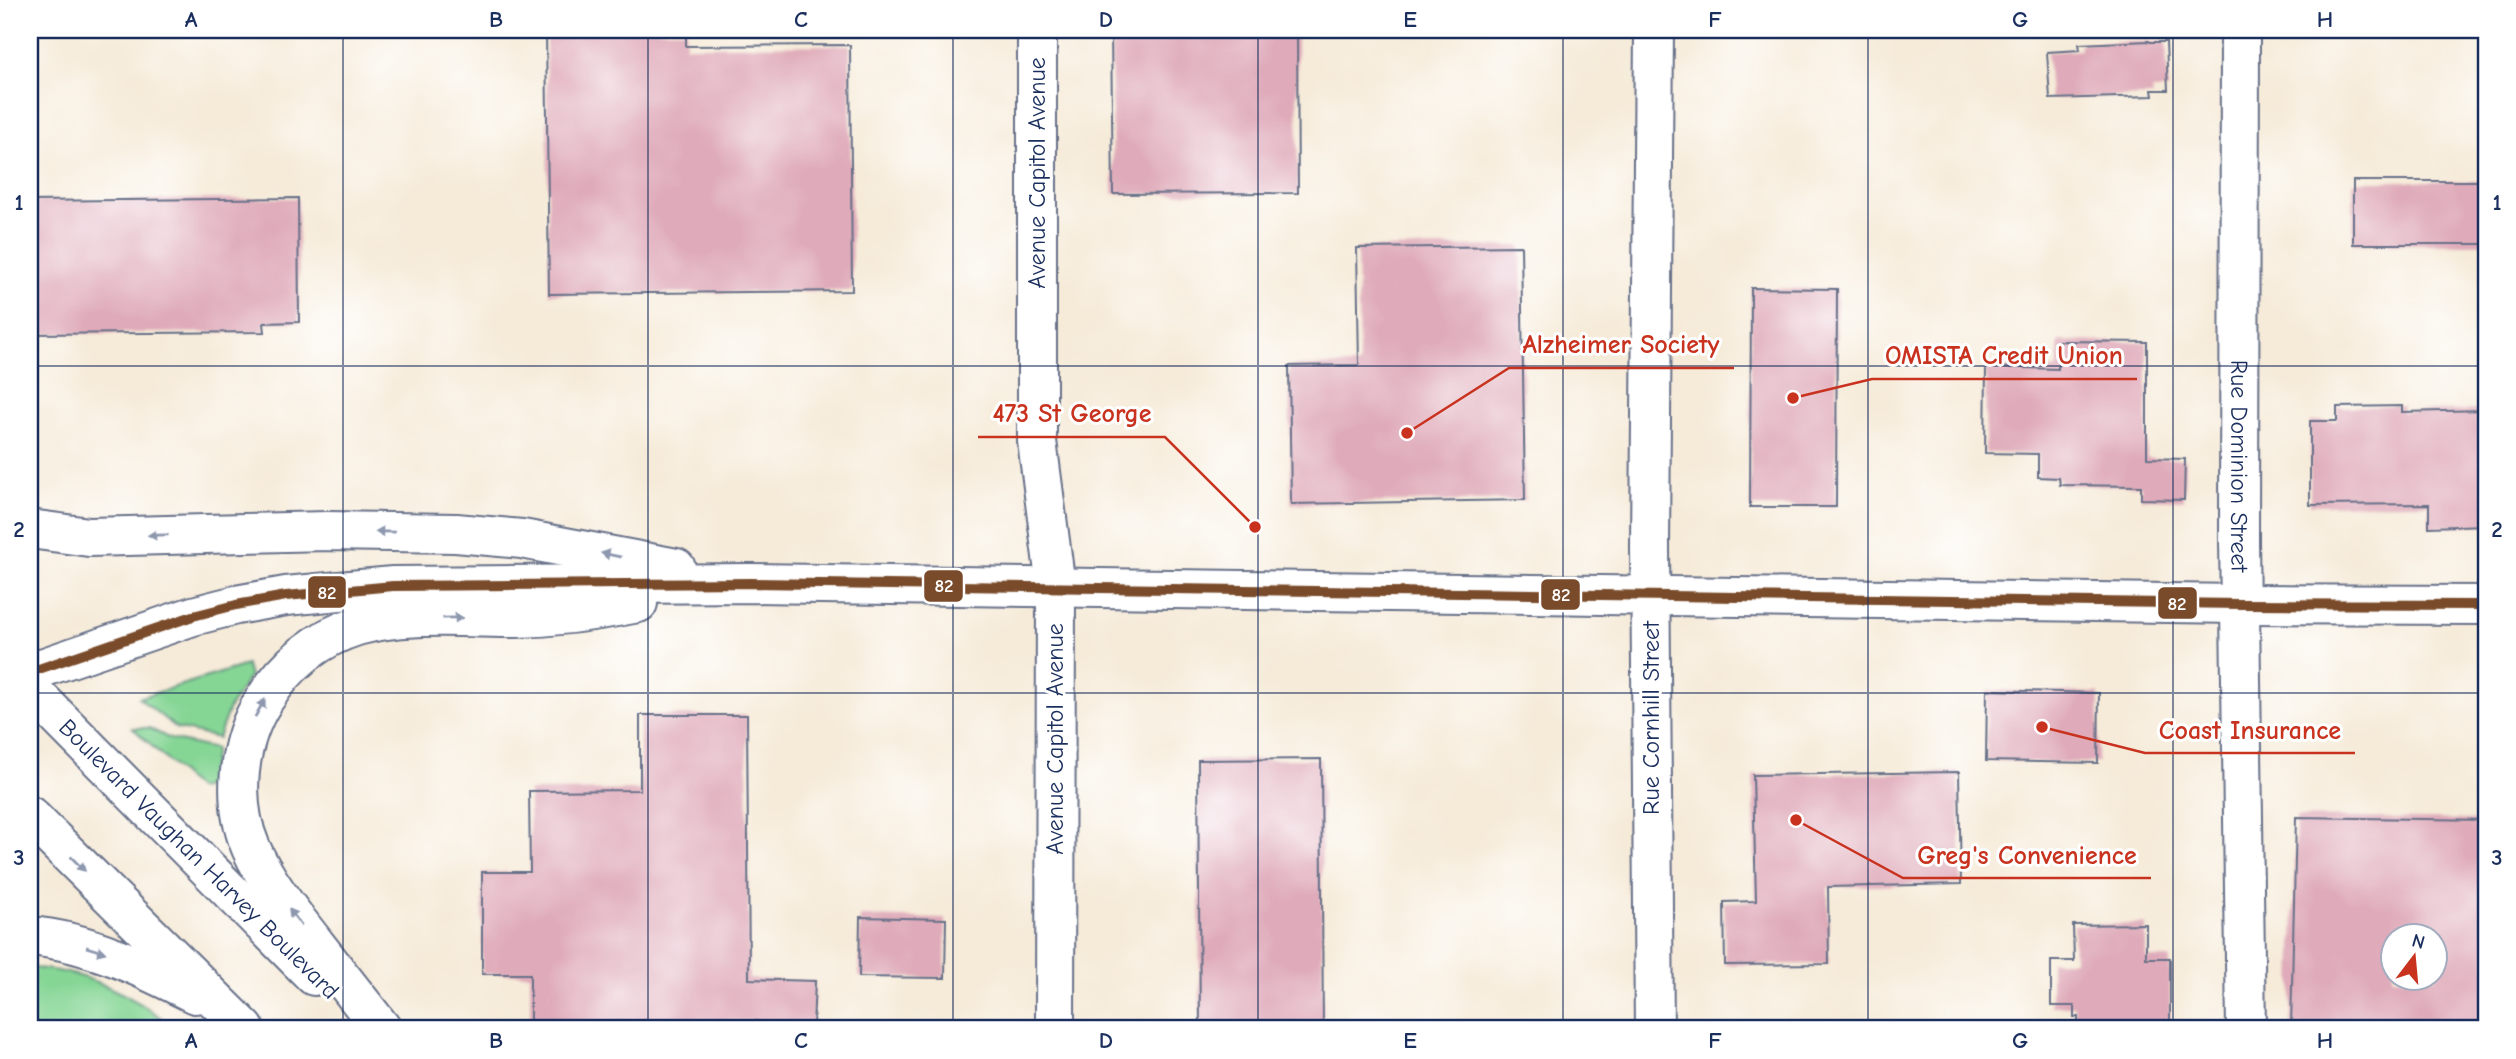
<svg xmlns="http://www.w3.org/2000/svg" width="2516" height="1059" viewBox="0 0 2516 1059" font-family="'Comic Neue',sans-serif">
<rect width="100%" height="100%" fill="#fff"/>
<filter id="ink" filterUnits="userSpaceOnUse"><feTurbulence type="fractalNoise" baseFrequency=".0143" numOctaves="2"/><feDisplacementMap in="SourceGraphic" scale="14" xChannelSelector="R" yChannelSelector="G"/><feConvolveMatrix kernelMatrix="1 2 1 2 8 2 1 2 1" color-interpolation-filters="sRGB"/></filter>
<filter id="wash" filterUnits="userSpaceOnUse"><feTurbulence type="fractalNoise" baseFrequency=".00686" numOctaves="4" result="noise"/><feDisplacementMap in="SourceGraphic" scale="28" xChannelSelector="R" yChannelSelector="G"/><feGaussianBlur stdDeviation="1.57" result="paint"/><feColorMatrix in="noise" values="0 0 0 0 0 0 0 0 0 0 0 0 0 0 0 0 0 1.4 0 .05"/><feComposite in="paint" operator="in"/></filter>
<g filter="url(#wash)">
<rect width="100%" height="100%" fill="#f6ebd9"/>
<g fill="#85d594" stroke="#508279" stroke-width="2">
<path d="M246 665 250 676 229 708 218 738 176 728 139 698Z"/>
<path d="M133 728H149L170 739 215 749 209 787 197 789Z"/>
<path d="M30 968C81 969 137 996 175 1029H30Z"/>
</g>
<g id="blocks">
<g fill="#dfaab9" fill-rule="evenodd">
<path d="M546 30H686V46L850 45 852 291 549 294Z"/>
<path d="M1111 30H1297L1298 193 1113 194Z"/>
<path d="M2149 41 2150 42H2166L2168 90H2152L2153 96 2050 99 2047 52 2080 50 2079 44Z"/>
<rect x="2353" y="181" width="133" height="63"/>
<path d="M298 198 299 322 264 323 265 332 30 334V201Z"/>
<path d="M1521 246 1525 500 1291 504 1289 366 1359 365 1357 248Z"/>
<path d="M1751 288 1837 289 1836 507H1750Z"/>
<path d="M2058 341 2147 342V458L2185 459 2184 500 2141 499V486L2060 485 2059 478 2038 477V454L1985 453 1986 367 2058 369Z"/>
<path d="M2402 406V412L2486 410V525L2429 527V504L2310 505V421H2337V407Z"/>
<path d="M1987 690 2099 693 2098 763 1986 761Z"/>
<path d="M640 715H747L749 979 815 981 813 1026 757 1025V1021L530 1022V974H482V872H530L529 791 640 790Z"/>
<path d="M1321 759 1323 1029H1200L1198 760Z"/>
<path d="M1959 772 1961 884 1828 887 1829 964 1725 965 1724 902 1756 901 1753 775Z"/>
<path d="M2296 817 2486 820V1029L2291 1028ZM2393 936H2435V978H2393Z"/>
<path d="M860 917 946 919 945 978 859 977Z"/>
<path d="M2146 924V958H2170V1029H2078V1017H2074V1006H2051V961H2074L2073 925Z"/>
</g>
</g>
</g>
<g filter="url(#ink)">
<use href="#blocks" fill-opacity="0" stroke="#687189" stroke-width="2"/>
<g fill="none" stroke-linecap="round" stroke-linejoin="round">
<defs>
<g id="minor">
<path d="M1037 30V441L1056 587 1055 1029"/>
<path id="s1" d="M2240 30 2239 540 2246 1029"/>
<path d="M1654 1029 1650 547 1654 30"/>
</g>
<g id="secondary">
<path d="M30 529 89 537 327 531 456 533 522 539 676 568"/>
<path d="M30 672 193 616 236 605 286 596 393 586 750 583 2240 604 2486 605"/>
<path d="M30 689 314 976"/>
<path d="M30 816 245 1029"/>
<path d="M30 936C89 941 143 968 195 994"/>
<path d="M382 1029C360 1001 338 973 316 945 293 915 267 884 251 848 231 802 237 742 264 700 286 665 318 638 357 626 405 612 467 618 516 618 557 617 598 611 638 603"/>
</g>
</defs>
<use href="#minor" stroke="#687189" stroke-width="42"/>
<use href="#secondary" stroke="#687189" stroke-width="42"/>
<use href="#minor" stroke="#fff" stroke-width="38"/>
<use href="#secondary" stroke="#fff" stroke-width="38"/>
<defs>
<path id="bus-1" d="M30 672 193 616 236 605 286 596 393 586 750 583 2240 604 2486 605"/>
</defs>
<use href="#bus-1" stroke="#fff" stroke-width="16"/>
<use href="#bus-1" stroke="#7a4b2a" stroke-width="10"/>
</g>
<defs><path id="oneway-solid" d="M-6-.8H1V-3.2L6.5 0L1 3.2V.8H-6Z" transform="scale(1.75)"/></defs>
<g fill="#8d97ae">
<use href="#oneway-solid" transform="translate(385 532) rotate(-179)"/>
<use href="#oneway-solid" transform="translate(158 535) rotate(179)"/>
<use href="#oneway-solid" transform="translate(611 555) rotate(-169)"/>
<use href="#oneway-solid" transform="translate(453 618) rotate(-1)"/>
<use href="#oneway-solid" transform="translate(260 708) rotate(-61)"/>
<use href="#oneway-solid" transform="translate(78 864) rotate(45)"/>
<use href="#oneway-solid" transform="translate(295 917) rotate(-127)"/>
<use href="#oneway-solid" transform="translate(96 950) rotate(17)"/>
</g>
</g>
<path fill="none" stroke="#1b2f5e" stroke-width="2" stroke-opacity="0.55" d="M343 30V1029M648 30V1029M953 30V1029M1258 30V1029M1563 30V1029M1868 30V1029M2173 30V1029M30 366H2486M30 693H2486"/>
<g text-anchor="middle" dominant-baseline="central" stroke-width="6" stroke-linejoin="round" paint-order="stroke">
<g font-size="24" fill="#1b2f5e" stroke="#fff">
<text transform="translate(1037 173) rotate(-90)">Avenue Capitol Avenue</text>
<text stroke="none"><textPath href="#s1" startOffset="436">Rue Dominion Street</textPath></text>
<text transform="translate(1651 718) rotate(-90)">Rue Cornhill Street</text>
<text transform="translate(1055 739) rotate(-90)">Avenue Capitol Avenue</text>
<text transform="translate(199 859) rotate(45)">Boulevard Vaughan Harvey Boulevard</text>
</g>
</g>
<path fill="none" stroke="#c8321e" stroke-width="2.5" d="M1407 433L1509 368H1734M1793 398L1872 379H2137M1255 527L1165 437H978M2042 727L2145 753H2355M1796 820L1903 878H2151"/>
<g fill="#c8321e" stroke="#fff" stroke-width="2.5">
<circle cx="1407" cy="433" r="7"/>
<circle cx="1793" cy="398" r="7"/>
<circle cx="1255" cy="527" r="7"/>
<circle cx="2042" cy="727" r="7"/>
<circle cx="1796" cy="820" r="7"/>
</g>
<g font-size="26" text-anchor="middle" font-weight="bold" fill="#c8321e" stroke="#fff" stroke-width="6" stroke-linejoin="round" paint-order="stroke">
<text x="1621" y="353">Alzheimer Society</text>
<text x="2004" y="364">OMISTA Credit Union</text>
<text x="1072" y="422">473 St George</text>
<text x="2250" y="739">Coast Insurance</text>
<text x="2027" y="864">Greg's Convenience</text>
</g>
<g stroke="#fff" stroke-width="2.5">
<rect x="923" y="569" width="41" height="34" rx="7" fill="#7a4b2a"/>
<rect x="307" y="575" width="40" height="34" rx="7" fill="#7a4b2a"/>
<rect x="1540" y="578" width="41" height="33" rx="7" fill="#7a4b2a"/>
<rect x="2157" y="586" width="41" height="34" rx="7" fill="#7a4b2a"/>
</g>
<g font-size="19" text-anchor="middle" font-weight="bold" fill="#fff">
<text x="944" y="592">82</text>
<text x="327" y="599">82</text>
<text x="1561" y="601">82</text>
<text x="2177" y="610">82</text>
</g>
<rect width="2516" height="1059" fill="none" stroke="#fff" stroke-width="77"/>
<g transform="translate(2414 957) rotate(16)"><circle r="33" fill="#ffffff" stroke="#a4acbf" stroke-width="2"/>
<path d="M0-5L12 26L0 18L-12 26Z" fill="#c8321e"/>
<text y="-10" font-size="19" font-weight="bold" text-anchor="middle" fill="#1b2f5e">N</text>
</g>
<rect x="38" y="38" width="2440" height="982" fill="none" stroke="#1b2f5e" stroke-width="2.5"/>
<g font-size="23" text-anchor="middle" font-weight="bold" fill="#1b2f5e">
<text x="191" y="27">A</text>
<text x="496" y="27">B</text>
<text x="801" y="27">C</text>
<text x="1106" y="27">D</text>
<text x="1410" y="27">E</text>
<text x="1715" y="27">F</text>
<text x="2020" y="27">G</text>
<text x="2325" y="27">H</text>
<text x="19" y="210">1</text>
<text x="2497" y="210">1</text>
<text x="19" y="537">2</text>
<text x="2497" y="537">2</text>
<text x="19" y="865">3</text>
<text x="2497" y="865">3</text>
<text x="191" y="1048">A</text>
<text x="496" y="1048">B</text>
<text x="801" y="1048">C</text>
<text x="1106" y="1048">D</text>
<text x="1410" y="1048">E</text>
<text x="1715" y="1048">F</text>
<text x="2020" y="1048">G</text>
<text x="2325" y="1048">H</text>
</g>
</svg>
